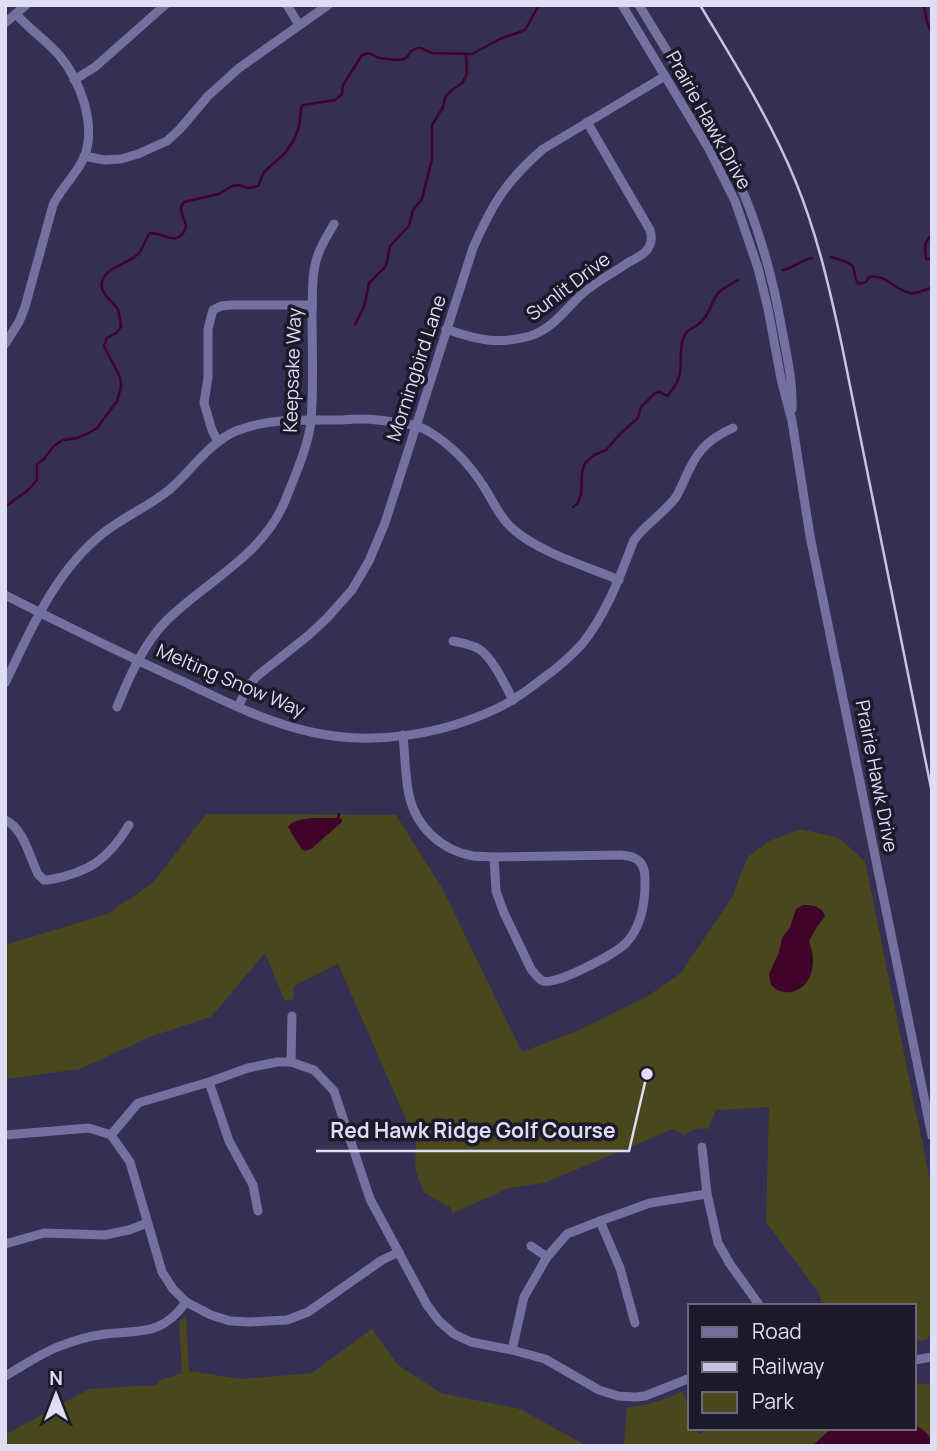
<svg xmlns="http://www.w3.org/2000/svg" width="937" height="1451" viewBox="0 0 937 1451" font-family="Manrope,sans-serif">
<rect width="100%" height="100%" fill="#342f53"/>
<g fill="#49481c">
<path d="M206 814 396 815 442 888 522 1052 577 1031 646 997 680 974 733 896 740 875 749 856 769 841 801 829 839 838 865 861 932 1191V1332L926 1340 914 1341V1306H822L819 1293 766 1222 769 1107 716 1110 708 1129C700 1127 692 1129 685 1135L673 1129 544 1183 509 1188 453 1213 450 1207 424 1193 415 1169 416 1142 338 964 294 986 293 999 285 1001 265 953 211 1017 152 1036 80 1069 5 1079V945L107 914 153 883Z"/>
<path d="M186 1316 189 1371 241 1379 312 1373 372 1329 398 1365 441 1393 520 1409 587 1446H5V1435L89 1389 157 1385 158 1381 182 1373 179 1322Z"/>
<path d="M914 1383 932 1385V1446H624L627 1407C648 1406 664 1400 683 1391L690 1412V1428H696L699 1434 712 1428H914Z"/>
</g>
<g fill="#40042a">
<path d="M314 818H338L342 819V822L311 849 305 851 302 850 288 827C293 819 306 819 314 818Z"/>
<path d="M803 905C813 905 822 906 825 916L815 930 809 941C810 944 811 948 812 951 816 968 809 989 791 992 783 993 777 991 771 985L769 974 779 952 782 938 790 927 796 909Z"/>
<path d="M914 1425C924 1430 932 1434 932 1446H812L832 1428H914Z"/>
</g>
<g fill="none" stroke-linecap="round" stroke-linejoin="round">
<g stroke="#40042a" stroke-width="2.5">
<path d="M924 5 927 22 932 34"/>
<path d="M932 198V200"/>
<path d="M932 235C923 243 925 248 926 259H932"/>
<path d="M831 257C837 259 849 261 853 267 856 275 853 278 859 284L866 282 869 277C885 273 895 290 910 293 919 295 924 288 932 288"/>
<path d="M783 270C794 268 802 259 812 258"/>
<path d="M355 324 364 307 369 283 385 267 387 262 390 246 409 226 413 210 422 199 432 159V125L443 107 445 98 448 93 462 83 465 78 467 73 466 55"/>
<path d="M5 507 28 490 37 480V464L44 459 53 447 58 443 63 440 77 438 89 433 97 428 117 401 121 387 120 377 104 346 107 338 116 333 121 327C120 322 120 315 118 310 114 302 104 297 102 288 98 268 129 265 139 253 144 247 145 239 150 233 164 232 178 249 186 227 185 218 177 209 184 202L219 194 232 186 238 185 248 188 258 186 264 172 285 153 294 140 299 127 301 109 303 105 335 100 342 94 343 85 362 55 369 53 379 58 397 60 404 59 408 56 411 51 417 48H421L432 53 472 54 500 39 525 30 539 5"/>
<path d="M573 507 577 504 581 495 582 472 585 463 594 455 606 450 621 433 638 418 641 407 655 393 660 392 667 396C689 373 676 362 683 339 686 328 696 328 702 321 709 314 711 304 716 296 720 289 730 285 738 280"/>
<path d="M338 818 339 814"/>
</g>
<g stroke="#7470a0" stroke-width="9">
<path d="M287 5 299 25"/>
<path d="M622 5 709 149 735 201 758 268 768 309 781 379 792 421 810 536 932 1136"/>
<path d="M639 5C670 57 704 108 730 162 755 215 772 271 782 330 787 356 793 382 792 409"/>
<path d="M5 23 26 5"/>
<path d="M74 80 95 67 165 5"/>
<path d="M84 156 104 160 121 159 138 154 167 141 180 129 208 96 239 68 328 5"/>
<path d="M446 329C477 340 498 345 530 336 556 328 568 304 588 289 601 279 616 271 629 262 635 259 643 255 647 250 652 244 652 237 650 230L587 122"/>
<path d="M5 344 19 322 25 307 53 205C61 187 78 174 85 155 96 123 80 80 59 55 46 40 29 29 16 14"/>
<path d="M218 442 212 430 204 403 208 377V329L213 310 221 306 231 305H312"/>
<path d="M5 595C64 625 123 654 182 681 224 701 266 722 311 732 373 746 441 735 498 708 514 700 528 690 542 679 556 669 570 657 582 644 607 613 620 576 634 540 646 524 664 513 676 497 682 487 685 477 690 468 700 447 713 437 733 428"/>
<path d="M453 641C462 643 471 644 479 649 493 658 505 685 513 700"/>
<path d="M5 683C32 628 54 573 102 534 123 517 148 507 169 490 190 472 210 442 236 431 267 418 307 420 340 420 353 419 365 418 377 420 384 420 391 422 398 423 412 425 415 424 428 431 450 444 470 465 484 487 493 501 500 518 514 530 541 553 586 566 619 580"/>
<path d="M117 707C129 677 144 643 167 620 207 581 263 555 285 501 294 478 309 445 311 420 314 385 312 349 312 314 313 297 311 278 316 261 319 248 327 236 334 224"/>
<path d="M238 707 247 688 256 677 309 635 327 618 352 590 369 561 385 523 473 248C492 204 507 180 543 149L665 76"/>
<path d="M403 735C405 755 405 776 409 795 416 827 441 850 473 856 480 857 487 856 494 857"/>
<path d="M5 820C23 827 30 858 38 874L44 880H48C88 873 108 860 129 825"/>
<path d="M621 855C628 856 635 856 640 862 645 868 645 875 645 883 645 904 641 927 626 943 615 954 557 985 543 981 538 979 535 974 531 969L504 913 496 891 494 857Z"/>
<path d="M291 1062 292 1016"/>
<path d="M209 1082 229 1141 253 1185 258 1211"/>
<path d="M5 1135 89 1128 111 1135 130 1162 162 1272 173 1289 186 1302 211 1315 230 1321 249 1322 287 1320 308 1312 382 1260 399 1252"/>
<path d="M111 1135 138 1103 209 1082 248 1068 277 1062H291L314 1070 334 1091 370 1199 427 1305 439 1321 454 1334 471 1342 512 1350 545 1359 599 1390 618 1396 635 1397 645 1396 690 1378"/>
<path d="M702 1147 707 1194 718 1243 730 1264 760 1306"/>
<path d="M600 1221 620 1268 635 1323"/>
<path d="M5 1244 44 1233 105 1235 129 1230 147 1223"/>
<path d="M531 1246 547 1257"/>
<path d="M512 1350 524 1297 547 1257 567 1234 600 1221 650 1203 707 1194"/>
<path d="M914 1360 932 1357"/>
<path d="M5 1376C23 1366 44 1351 63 1345 76 1340 90 1336 105 1334 141 1330 162 1336 186 1302"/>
</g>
<path stroke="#c6c4dc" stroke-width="2.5" d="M700 5C734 62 770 119 795 180 817 233 830 290 842 346L932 793"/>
</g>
<g text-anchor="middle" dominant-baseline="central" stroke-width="7" stroke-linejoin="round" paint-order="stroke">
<g font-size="19" fill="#deddf3" stroke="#1c1a2a">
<text transform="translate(709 120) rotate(61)">Prairie Hawk Drive</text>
<text transform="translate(568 286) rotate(-37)">Sunlit Drive</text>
<text transform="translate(416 368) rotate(-72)">Morningbird Lane</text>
<text transform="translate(292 370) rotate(-88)">Keepsake Way</text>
<text transform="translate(231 680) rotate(23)">Melting Snow Way</text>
<text transform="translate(877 776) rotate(79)">Prairie Hawk Drive</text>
</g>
</g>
<path fill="none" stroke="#deddf3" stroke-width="2.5" d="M647 1074L629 1151H316"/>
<circle fill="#deddf3" stroke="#1c1a2a" stroke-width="2.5" cx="647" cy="1074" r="7"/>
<g font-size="21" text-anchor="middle" font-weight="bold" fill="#deddf3" stroke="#1c1a2a" stroke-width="7" stroke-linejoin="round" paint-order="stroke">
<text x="473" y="1138">Red Hawk Ridge Golf Course</text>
</g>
<rect width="937" height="1451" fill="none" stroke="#deddf3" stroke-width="14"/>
<rect x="688" y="1304" width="228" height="126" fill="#1c1a2a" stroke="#6a687a" stroke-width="2"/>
<rect x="702" y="1327" width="35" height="10" fill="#7470a0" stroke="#6a687a" stroke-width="2"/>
<text x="752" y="1339" font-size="21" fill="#deddf3">Road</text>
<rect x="702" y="1362" width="35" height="10" fill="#c6c4dc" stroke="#6a687a" stroke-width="2"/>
<text x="752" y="1374" font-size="21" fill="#deddf3">Railway</text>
<rect x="702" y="1392" width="35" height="21" fill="#49481c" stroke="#6a687a" stroke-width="2"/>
<text x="752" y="1409" font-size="21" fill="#deddf3">Park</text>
<g transform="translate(56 1395)" stroke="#1c1a2a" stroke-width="5" paint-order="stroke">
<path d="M0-5L12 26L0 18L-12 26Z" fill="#deddf3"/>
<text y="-10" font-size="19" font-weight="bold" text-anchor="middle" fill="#deddf3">N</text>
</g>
</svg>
